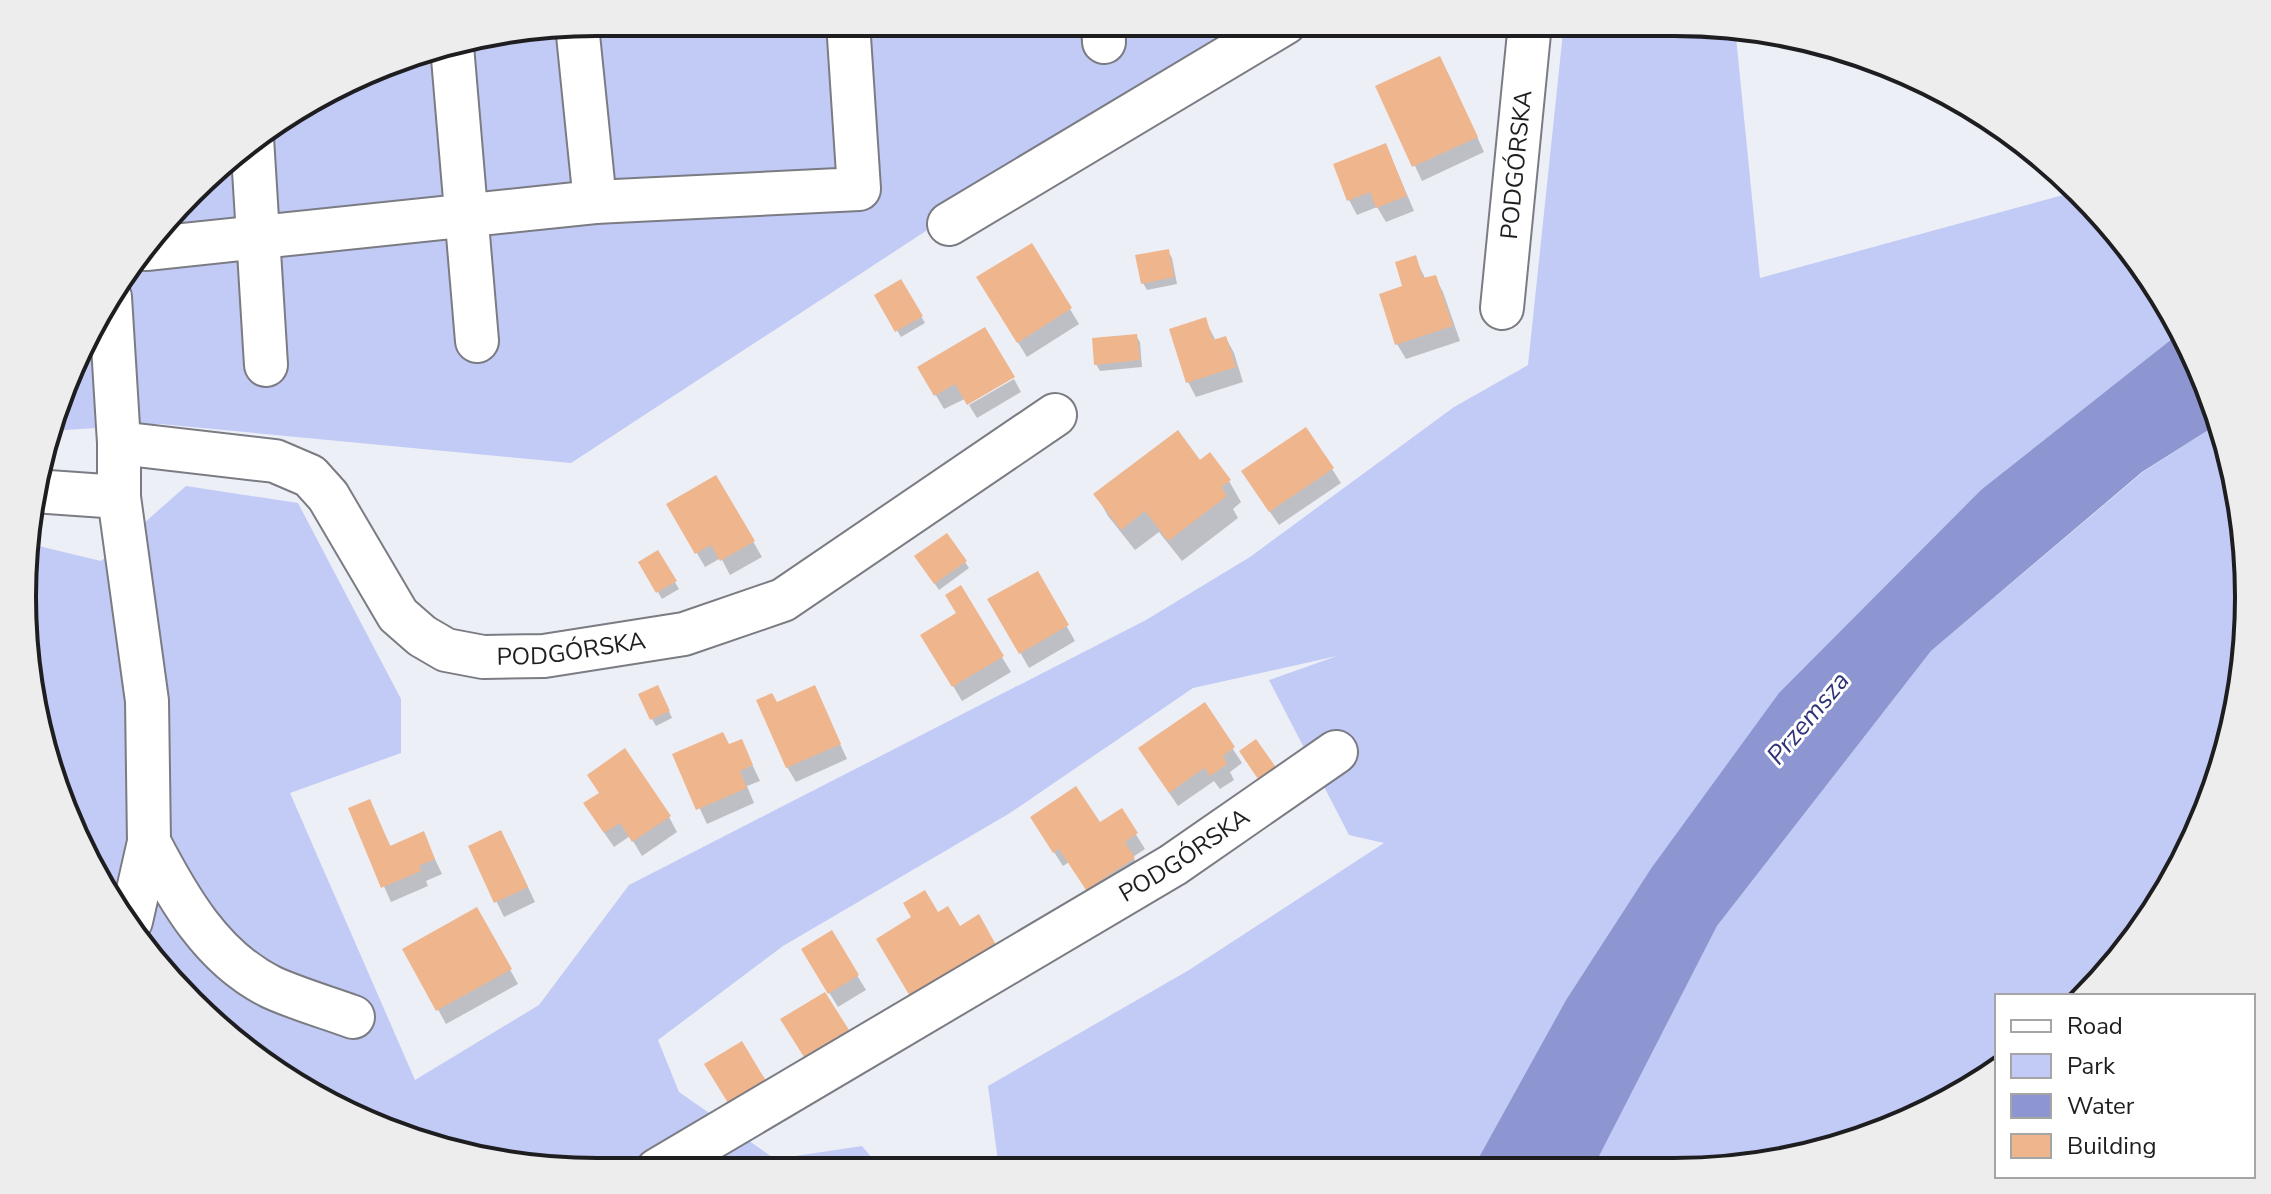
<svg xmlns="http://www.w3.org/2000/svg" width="2271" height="1194" viewBox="0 0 2271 1194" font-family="'Nunito Sans',sans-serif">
<rect width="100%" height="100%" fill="#edeff7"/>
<g fill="#c2caf6">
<path d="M597 22 1244 23 571 463 160 424 49 431 119 278 247 141 412 53Z"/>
<path d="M1564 23H1711L1735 27 1760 278 2078 191C2116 227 2160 283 2182 331L1982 489 1650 870 1566 1000 1473 1168 999 1169 988 1086 1189 970 1384 843 1349 835 1269 680 1337 656 1193 688 1010 813 783 946 658 1040 679 1092 775 1159 862 1146 882 1170 560 1171 449 1153 342 1112 190 1003 81 851 27 672 23 559 26 543 101 561 186 486 298 503 401 699V753L290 793 415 1080 539 1005 629 885 1146 620 1250 557 1454 407 1528 365Z"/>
<path d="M2221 422 2244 522 2248 635 2229 746 2189 852 2107 976 2084 996H1997V1072L1894 1128 1750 1167 1593 1168 1717 926 1931 651 2143 472Z"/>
</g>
<path fill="#8d96d0" d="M2182 331 2221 422 2142 472 1931 651 1717 926 1593 1168H1473L1566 1000 1650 870 1779 693 1982 489Z"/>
<g fill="#0003">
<path d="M1448 73 1484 152 1422 181 1378 87Z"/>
<path d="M1386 145 1414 211 1386 222 1377 207 1357 215 1349 200Z"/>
<path d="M1031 245 1079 324 1027 357 987 292Z"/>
<path d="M1168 251 1172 258 1177 284 1147 290 1143 283Z"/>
<path d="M1415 258 1426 280 1435 277 1443 292 1460 341 1406 359 1397 344 1381 295 1405 287Z"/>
<path d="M901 281 925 323 901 337 877 296Z"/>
<path d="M1205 320 1216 341 1226 338 1234 353 1243 382 1196 397 1188 382Z"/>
<path d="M1136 336 1140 342 1142 367 1100 371 1096 364Z"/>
<path d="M920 368 1012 376 944 409Z"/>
<path d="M1014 379 1021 392 977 418 969 405Z"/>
<path d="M1200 463 1229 481 1241 502 1233 509 1238 518 1182 561 1159 532 1135 550 1108 516 1096 494Z"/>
<path d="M1332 469 1341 483 1279 525 1252 486Z"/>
<path d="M716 477 762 557 730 575 721 558 705 567 669 505Z"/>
<path d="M657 552 679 589 662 599 641 563Z"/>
<path d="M965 562 969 568 939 590 921 564Z"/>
<path d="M1037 574 1075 641 1029 668 990 600Z"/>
<path d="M960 588 1011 672 962 701 923 635 959 614Z"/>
<path d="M814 688 847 759 796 782 787 767 776 704Z"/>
<path d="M661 694 672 718 656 726 652 719Z"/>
<path d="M1204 705 1242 763 1230 772 1234 780 1220 789 1214 781 1178 806 1149 763Z"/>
<path d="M741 741 760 781 747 786 754 803 707 824 675 755 729 746Z"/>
<path d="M369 802 391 847 423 834 442 874 426 881 428 886 391 902 350 810Z"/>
<path d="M1121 810 1145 849 1133 857 1142 873 1096 903 1069 862 1063 866 1041 832 1099 825Z"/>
<path d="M669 817 677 832 642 856 630 836 614 847 594 818Z"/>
<path d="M470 847H509L535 902 504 917Z"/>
<path d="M477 910 518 984 446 1024 405 950Z"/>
<path d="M831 933 866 990 838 1007 803 950Z"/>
<path d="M824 995 855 1046 814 1071 783 1020Z"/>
</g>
<g fill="#efb68e">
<path d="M1440 56 1478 137 1412 167 1375 86Z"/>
<path d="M1386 143 1407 196 1376 208 1370 192 1347 201 1333 164Z"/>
<path d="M1032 243 1072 308 1017 343 976 277Z"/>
<path d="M1169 249 1174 277 1141 284 1135 255Z"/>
<path d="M1416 255 1423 278 1436 275 1453 326 1395 345 1379 294 1402 286 1395 262Z"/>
<path d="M901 279 923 316 895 332 874 295Z"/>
<path d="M1206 317 1213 340 1226 336 1236 367 1186 383 1169 329Z"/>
<path d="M985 327 1015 377 967 405 955 384 934 396 917 367Z"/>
<path d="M1137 334 1140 360 1094 365 1092 338Z"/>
<path d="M1306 427 1334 468 1269 512 1241 471Z"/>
<path d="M1178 430 1200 460 1210 452 1231 480 1221 487 1227 496 1168 541 1145 511 1121 530 1093 494Z"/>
<path d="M716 475 755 541 720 561 711 545 695 554 666 504Z"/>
<path d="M947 533 967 561 934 584 914 556Z"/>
<path d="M658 550 677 581 656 593 638 562Z"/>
<path d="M1038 571 1069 625 1019 654 987 599Z"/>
<path d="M961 585 1004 656 952 687 920 635 956 613 945 595Z"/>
<path d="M658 685 670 711 650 720 638 694Z"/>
<path d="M815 685 841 744 786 768 756 700 772 693 777 702Z"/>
<path d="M1205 702 1235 747 1223 756 1227 764 1210 776 1204 768 1169 793 1138 748Z"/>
<path d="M723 732 729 744 742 739 753 765 740 771 747 788 696 810 672 754Z"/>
<path d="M1256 739 1280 773 1262 785 1239 751Z"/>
<path d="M625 748 671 816 632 842 620 823 604 833 583 803 599 793 587 775Z"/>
<path d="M1076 786 1100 822 1122 808 1138 833 1125 842 1135 858 1086 890 1059 849 1053 853 1030 817Z"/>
<path d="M370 799 390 846 424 831 435 859 419 866 421 871 381 888 348 808Z"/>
<path d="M501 830 528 887 494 903 468 846Z"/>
<path d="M925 890 938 912 948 906 960 926 979 914 996 945 911 998 876 939 911 917 903 903Z"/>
<path d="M477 907 512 969 436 1011 402 949Z"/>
<path d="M832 930 859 975 828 994 801 949Z"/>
<path d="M825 992 849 1030 804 1057 780 1019Z"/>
<path d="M742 1041 766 1081 728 1103 704 1064Z"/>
</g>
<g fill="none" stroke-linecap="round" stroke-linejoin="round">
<defs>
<g id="minor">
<path d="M1103 23 1104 42"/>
<path d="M577 25 595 202"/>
<path d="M452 46 477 341"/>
<path d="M252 138 266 365"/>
<path d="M949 224 1285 23"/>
<path d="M146 249 595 202 859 189 848 22"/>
<path d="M110 297 119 443V497L147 701 149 842 131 921"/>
<path id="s1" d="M1502 308 1530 23"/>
<path id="s2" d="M119 443 275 461 310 476 328 496 398 615 422 636 446 650 483 657 544 656 684 634 783 600 1055 415"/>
<path d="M34 491 119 497"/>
<path d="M149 842C178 898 212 958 271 987 297 999 326 1007 353 1017"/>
<path id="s3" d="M657 1170 1173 865 1336 752"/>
</g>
</defs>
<use href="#minor" stroke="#7b7c83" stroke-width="46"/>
<use href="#minor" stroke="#fff" stroke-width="42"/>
</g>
<g text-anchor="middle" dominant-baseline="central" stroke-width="6" stroke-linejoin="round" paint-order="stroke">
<g font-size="24" fill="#1e1e21" stroke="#fff">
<text stroke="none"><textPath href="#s1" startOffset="144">PODGÓRSKA</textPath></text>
<text stroke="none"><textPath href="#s2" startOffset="546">PODGÓRSKA</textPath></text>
<text stroke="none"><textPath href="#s3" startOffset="614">PODGÓRSKA</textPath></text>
</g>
<g font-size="26" font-style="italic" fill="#303378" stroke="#fff">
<text transform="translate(1808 718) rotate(-50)">Przemsza</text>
</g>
</g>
<path d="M0 0H2271V1194H0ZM597 36H1674A561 561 0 0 1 2235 597V597A561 561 0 0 1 1674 1158H597A561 561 0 0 1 36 597V597A561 561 0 0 1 597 36Z" fill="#ededed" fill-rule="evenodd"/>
<path fill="none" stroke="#1e1e21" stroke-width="4" d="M597 36H1674A561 561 0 0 1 2235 597V597A561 561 0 0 1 1674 1158H597A561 561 0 0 1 36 597V597A561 561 0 0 1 597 36Z"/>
<rect x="1995" y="994" width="260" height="184" fill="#ffffff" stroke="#a5a5a6" stroke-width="2"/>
<rect x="2011" y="1020" width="40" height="12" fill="#ffffff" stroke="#a5a5a6" stroke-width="2"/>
<text x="2067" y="1034" font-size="24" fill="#1e1e21">Road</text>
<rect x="2011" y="1054" width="40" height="24" fill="#c2caf6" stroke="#a5a5a6" stroke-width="2"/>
<text x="2067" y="1074" font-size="24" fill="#1e1e21">Park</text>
<rect x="2011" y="1094" width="40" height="24" fill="#8d96d0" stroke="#a5a5a6" stroke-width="2"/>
<text x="2067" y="1114" font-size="24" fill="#1e1e21">Water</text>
<rect x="2011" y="1134" width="40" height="24" fill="#efb68e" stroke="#a5a5a6" stroke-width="2"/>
<text x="2067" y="1154" font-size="24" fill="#1e1e21">Building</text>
</svg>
